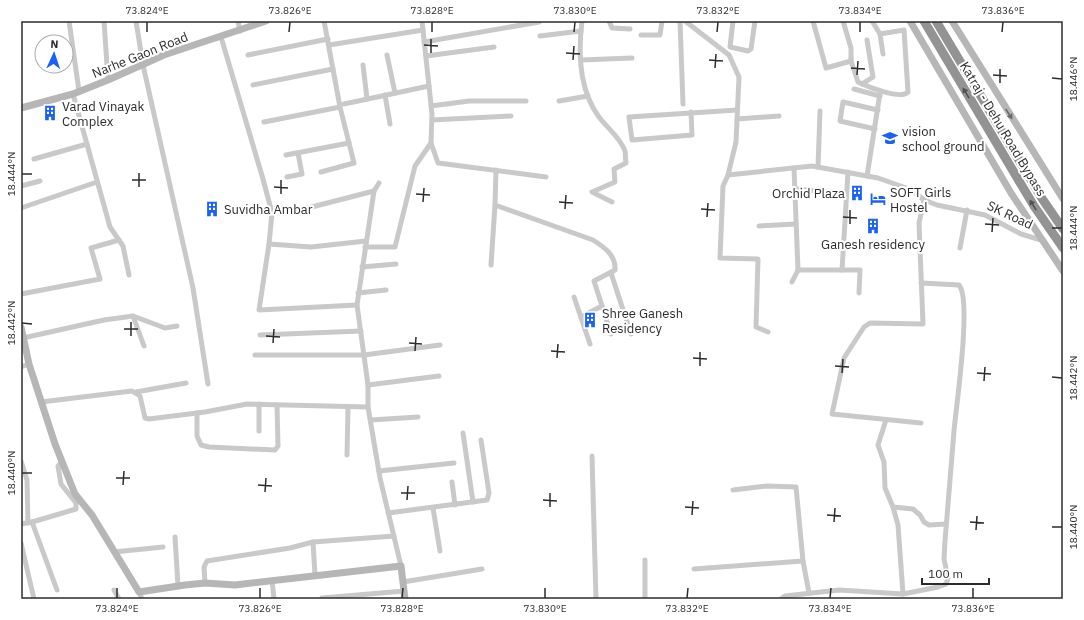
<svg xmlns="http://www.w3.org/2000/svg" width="1084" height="620" viewBox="0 0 1084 620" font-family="'IBM Plex Sans',sans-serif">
<rect width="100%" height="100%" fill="#fff"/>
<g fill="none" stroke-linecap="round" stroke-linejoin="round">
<g stroke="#c9c9c9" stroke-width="5">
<path d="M69 21 79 91"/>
<path d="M104 21 108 80"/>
<path d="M136 21 143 65 193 288 208 384"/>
<path d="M238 21 240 31"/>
<path d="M582 21C578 53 579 90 599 117 607 128 620 137 625 151 626 155 625 159 626 163L614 169 615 182 592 192 612 202"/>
<path d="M609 21 612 28 630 29"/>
<path d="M680 21 683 104"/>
<path d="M685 21 729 55 739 77 736 142 728 175 723 186 720 258 758 259 756 327 768 332"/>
<path d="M733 21 730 47 748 51 751 49 755 21"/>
<path d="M813 21 826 68 851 61V59"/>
<path d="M843 21 851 48V61L858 82C868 87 901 100 908 92L904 30 880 34 883 54"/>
<path d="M872 21 880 34"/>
<path d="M641 35H660L662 21"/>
<path d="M540 36 581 31"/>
<path d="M221 37 263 179 272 213 269 244 259 310 357 305"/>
<path d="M424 42 539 22"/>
<path d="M329 45 423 30"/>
<path d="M248 55 328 39"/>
<path d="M387 55 395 93"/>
<path d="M426 56 494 47"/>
<path d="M581 60 632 58"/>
<path d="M363 65 367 99"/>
<path d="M862 84 873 77 867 40"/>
<path d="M253 85 333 69"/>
<path d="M854 89 880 96"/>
<path d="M73 94 110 227 123 246 129 275"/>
<path d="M385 95 390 124"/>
<path d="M559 101 588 96"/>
<path d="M344 104 429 86"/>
<path d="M431 106 469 101H526"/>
<path d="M691 112 692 135 632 140 629 117 737 110"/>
<path d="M737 119 779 116"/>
<path d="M432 120 511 116"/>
<path d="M264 122 340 107"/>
<path d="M875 129 840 121 843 102 878 110"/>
<path d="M431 143 438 163 546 177"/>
<path d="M286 155 349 143"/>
<path d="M34 159 87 144"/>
<path d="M818 167 820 111"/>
<path d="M496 170 495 205 593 240C604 247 616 255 615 270L594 281 611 334"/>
<path d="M321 172 354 163 340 107 324 21"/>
<path d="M848 172 842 270H860L859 293"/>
<path d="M728 175 812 166 878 178 912 190 924 200 937 205 985 215 1021 234 1041 240"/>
<path d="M867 176 880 93"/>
<path d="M287 177 302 174 298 153"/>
<path d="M379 183 374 191 357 305 368 385V407L380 478 401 566"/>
<path d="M21 186 40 181"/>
<path d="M795 189 846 193"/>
<path d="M21 208 97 182"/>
<path d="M304 209 374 191"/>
<path d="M759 226 796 224"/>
<path d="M269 244 311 247 366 241"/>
<path d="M365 247H395L415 166 431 143 432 114 422 21"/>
<path d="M960 248 967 210"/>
<path d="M491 265 495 205"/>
<path d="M362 267 396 264"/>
<path d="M798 270H842"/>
<path d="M611 273 631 334"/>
<path d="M792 282 798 270 794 168"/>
<path d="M358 293 386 290"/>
<path d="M21 294 100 279 91 248 119 240"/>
<path d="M574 297 590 344"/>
<path d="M133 316 144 346"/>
<path d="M581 317 602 306"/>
<path d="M260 335 361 331"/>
<path d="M23 338 104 320 133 316 165 328 177 326"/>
<path d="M255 355H364L440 345"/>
<path d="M21 367 29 364"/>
<path d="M368 385 439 376"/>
<path d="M136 392 186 383"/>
<path d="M41 402 132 391 140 396 145 418 149 419 205 412 247 404 368 407"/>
<path d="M197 413V436L201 445 209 447 275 450 278 446 277 405"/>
<path d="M371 420 418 417"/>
<path d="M886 420 878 445 884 462 885 488 893 507 898 525 903 594"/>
<path d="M921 423 832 414 844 358 864 327 870 323 923 324 919 223 924 200"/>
<path d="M259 431V404"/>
<path d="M463 433 473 502"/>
<path d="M347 455 348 407"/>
<path d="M592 456 596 599"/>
<path d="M21 461 27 480 28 523"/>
<path d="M379 471 454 463"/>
<path d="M452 482 455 505"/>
<path d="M733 490 767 486 796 487 803 561 809 593"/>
<path d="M893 507 913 509 920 515 924 522 929 525 946 524"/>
<path d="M433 508 440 551"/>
<path d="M388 513 487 500 489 493 481 440"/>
<path d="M32 522 76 509V503L61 484 58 466 62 461"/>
<path d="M21 524 32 522 57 590"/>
<path d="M175 537 178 586"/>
<path d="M313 542 315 575"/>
<path d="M21 543 34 599"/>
<path d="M114 552 163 547"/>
<path d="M645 560V599"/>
<path d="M694 569 803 561"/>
<path d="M272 580 274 599"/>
<path d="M403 582 482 569"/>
<path d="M205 583 204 567 207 561 290 548 313 542 394 536"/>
<path d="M114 590 119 599"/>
<path d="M139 592 142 599"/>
<path d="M322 598 404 591"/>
<path d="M781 599 785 596 839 590 903 594 938 587 946 584 948 578 944 559 945 541C948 504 951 467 954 431 956 407 972 300 959 285L921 283"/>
</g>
<g stroke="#b6b6b6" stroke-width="7">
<path d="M910 21 1011 193 1063 271"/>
<path d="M952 21 1063 199"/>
<path d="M21 108 73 94 108 80 164 55 266 21"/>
<path d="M21 327 29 364 55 444 75 494 92 515 139 592 185 585 205 583 235 585 401 566 405 599"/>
</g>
<g stroke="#939393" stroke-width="9">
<path d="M924 21 1034 206 1063 248"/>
<path d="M936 21 1043 200 1063 229"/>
</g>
</g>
<defs><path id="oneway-solid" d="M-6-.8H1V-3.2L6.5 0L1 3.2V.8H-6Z"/></defs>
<g fill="#505050">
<use href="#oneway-solid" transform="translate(966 93) rotate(-121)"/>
<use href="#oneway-solid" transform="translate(1033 205) rotate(-122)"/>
</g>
<use fill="#6a6a6a" href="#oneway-solid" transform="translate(1009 114) rotate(57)"/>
<path fill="none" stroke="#2c2c2c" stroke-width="1.5" d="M147 32V22M289 32 290 22M432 32V22M574 32 575 22M717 32 718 22M860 32V22M1002 32 1003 22M424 45 438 46M431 53V39M566 53 580 54M573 60 574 46M709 60 723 61M715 68 716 54M851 68 865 69M857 75 858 61M993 75 1007 76M1052 78 1062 79M1000 83V69M22 174H32M132 180H146M139 187V173M274 187 288 188M281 194V180M416 194 430 195M423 202 424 188M559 202 573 203M565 209 566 195M701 209 715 210M707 217 708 203M843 217 857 218M850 224V210M985 224 999 225M1052 228H1062M992 232 993 218M22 323 32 324M124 329H138M131 336V322M266 336 280 337M273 343 274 329M409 343 422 344M415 351 416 337M551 351 565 352M557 358 558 344M693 358 707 359M700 366V352M835 366 849 367M842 373 843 359M977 373 991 374M1052 377 1062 378M984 381 985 367M22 473H32M116 478H130M123 485 124 471M258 485 272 486M265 492 266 478M401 493H415M407 500 408 486M543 500 557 501M550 507V493M685 507 699 508M692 515 693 501M827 515 841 516M834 522 835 508M970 522 984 523M1052 527H1062M976 530 977 516M117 598V588M260 598V588M402 598 403 588M545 598V588M687 598 688 588M830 598 831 588M973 598V588"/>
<defs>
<symbol id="building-bare" viewBox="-9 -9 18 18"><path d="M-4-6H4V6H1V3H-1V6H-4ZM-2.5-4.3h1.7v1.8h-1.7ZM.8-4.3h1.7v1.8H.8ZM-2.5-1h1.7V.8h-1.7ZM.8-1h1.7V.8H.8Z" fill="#1b61f6" stroke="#fff" stroke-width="2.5" paint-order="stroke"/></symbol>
<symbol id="school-bare" viewBox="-9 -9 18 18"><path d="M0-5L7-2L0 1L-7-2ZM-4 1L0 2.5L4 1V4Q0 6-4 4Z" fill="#1b61f6" stroke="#fff" stroke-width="2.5" paint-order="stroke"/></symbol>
<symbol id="hotel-bare" viewBox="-9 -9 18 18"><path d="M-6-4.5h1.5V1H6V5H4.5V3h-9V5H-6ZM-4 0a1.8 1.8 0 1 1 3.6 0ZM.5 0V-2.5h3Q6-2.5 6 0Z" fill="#1b61f6" stroke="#fff" stroke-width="2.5" paint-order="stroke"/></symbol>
</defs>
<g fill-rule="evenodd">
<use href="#building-bare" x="39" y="102" width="22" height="22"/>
<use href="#school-bare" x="879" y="127" width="22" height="22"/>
<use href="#building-bare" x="846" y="182" width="22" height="22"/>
<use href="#hotel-bare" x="867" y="188" width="22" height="22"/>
<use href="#building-bare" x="201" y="198" width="22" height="22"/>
<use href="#building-bare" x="862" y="215" width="22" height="22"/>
<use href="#building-bare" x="579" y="309" width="22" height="22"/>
</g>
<g text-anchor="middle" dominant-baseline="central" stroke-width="4" stroke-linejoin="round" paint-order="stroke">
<g font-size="13" fill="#2c2c2c" stroke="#fff">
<text transform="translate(140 55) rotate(-22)">Narhe Gaon Road</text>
<text transform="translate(1003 129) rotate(59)">Katraj - Dehu Road Bypass</text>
<text transform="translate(1010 215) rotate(25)">SK Road</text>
</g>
<g font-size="13" fill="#2c2c2c" stroke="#fff" text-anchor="start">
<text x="62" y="106">Varad Vinayak<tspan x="62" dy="15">Complex</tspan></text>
<text x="902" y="131">vision<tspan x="902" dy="15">school ground</tspan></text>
<text x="890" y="192">SOFT Girls<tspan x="890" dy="15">Hostel</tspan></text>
<text x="845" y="193" text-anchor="end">Orchid Plaza</text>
<text x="224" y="209">Suvidha Ambar</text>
<text x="873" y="244" text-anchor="middle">Ganesh residency</text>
<text x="602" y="313">Shree Ganesh<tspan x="602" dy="15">Residency</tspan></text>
</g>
</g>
<rect width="1084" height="620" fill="none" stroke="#ffffff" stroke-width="44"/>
<g transform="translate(54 54) rotate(3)"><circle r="19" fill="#ffffff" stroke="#ababab"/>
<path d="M0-3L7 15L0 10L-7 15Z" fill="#1b61f6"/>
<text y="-6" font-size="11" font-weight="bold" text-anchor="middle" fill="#2c2c2c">N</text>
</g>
<path d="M922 578v6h67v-6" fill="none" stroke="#2c2c2c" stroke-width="2"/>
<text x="928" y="578" font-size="12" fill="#2c2c2c" stroke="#ffffff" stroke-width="3" paint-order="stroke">100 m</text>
<rect x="22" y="22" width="1040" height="576" fill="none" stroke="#2c2c2c" stroke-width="1.5"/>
<g font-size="10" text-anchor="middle" fill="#2c2c2c">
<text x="147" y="14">73.824°E</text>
<text x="290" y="14">73.826°E</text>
<text x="432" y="14">73.828°E</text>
<text x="575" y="14">73.830°E</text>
<text x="718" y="14">73.832°E</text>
<text x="860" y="14">73.834°E</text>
<text x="1003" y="14">73.836°E</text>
<text transform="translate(1073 79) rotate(-90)" y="4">18.446°N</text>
<text transform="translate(11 174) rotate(-90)" y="4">18.444°N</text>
<text transform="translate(1073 228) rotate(-90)" y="4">18.444°N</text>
<text transform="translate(11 323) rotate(-90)" y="4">18.442°N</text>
<text transform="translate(1073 378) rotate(-90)" y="4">18.442°N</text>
<text transform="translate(11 473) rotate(-90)" y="4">18.440°N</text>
<text transform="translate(1073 527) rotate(-90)" y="4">18.440°N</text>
<text x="117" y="612">73.824°E</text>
<text x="260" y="612">73.826°E</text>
<text x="402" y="612">73.828°E</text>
<text x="545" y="612">73.830°E</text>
<text x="687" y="612">73.832°E</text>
<text x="830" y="612">73.834°E</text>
<text x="973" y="612">73.836°E</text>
</g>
</svg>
